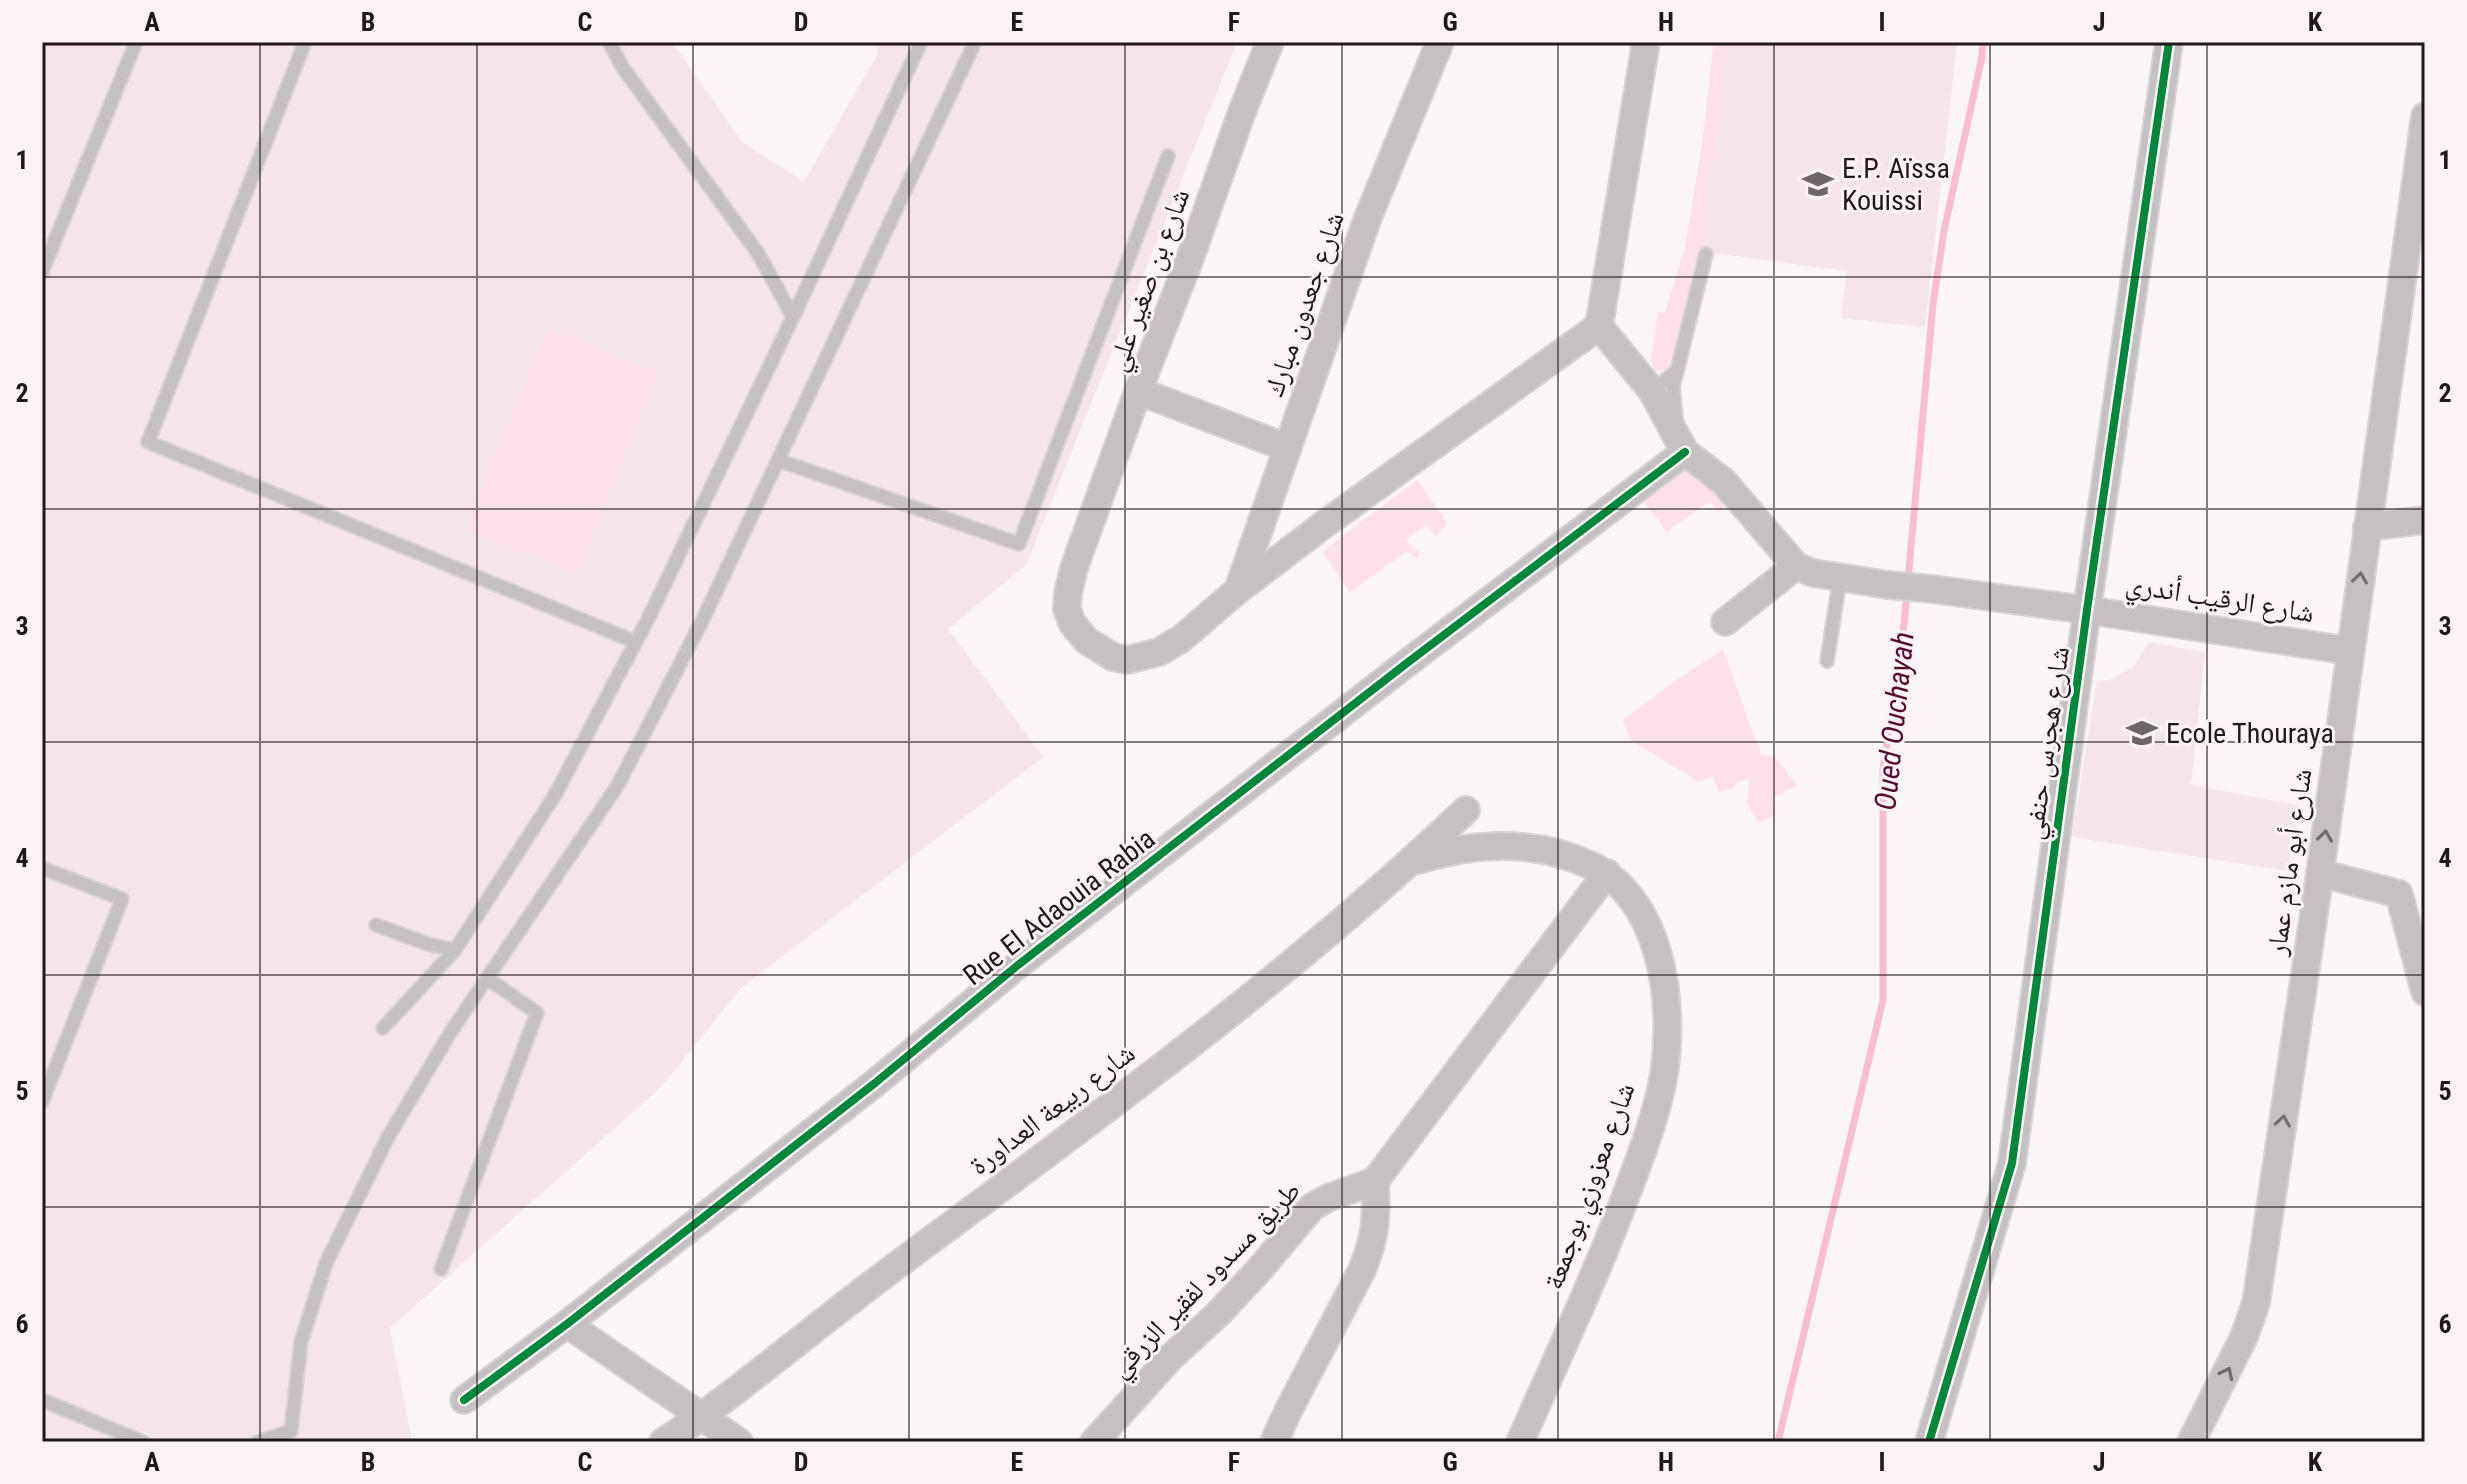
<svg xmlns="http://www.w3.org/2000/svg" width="2467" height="1484" viewBox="0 0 2467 1484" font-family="'Roboto Condensed','Noto Naskh Arabic',sans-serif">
<rect width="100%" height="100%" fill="#fbf5f7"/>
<g fill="#f3e5ea">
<path d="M42 42H672L742 142 804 182 877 55 878 42H1237L1026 565 948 629 1043 757 741 988 661 1087 390 1328 412 1442H42Z"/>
<path d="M1714 42H1957L1925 327 1841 318 1847 271 1685 249 1703 138Z"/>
<path d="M2149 642 2205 652 2191 785 2298 805 2288 871 2072 837 2097 681 2110 680 2134 666Z"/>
</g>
<g fill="#fde0ea">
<path d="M1714 42H1730L1709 190 1703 252 1676 367 1656 371 1651 362 1658 312 1664 314 1685 249 1703 138Z"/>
<path d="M548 327 657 372 576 574 466 530Z"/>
<path d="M1674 468C1707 474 1708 481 1726 506L1718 512 1710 501 1667 532 1639 495Z"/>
<path d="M1417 480 1447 523 1436 537 1426 524 1406 540 1420 554 1417 559 1407 551 1350 592 1322 552Z"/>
<path d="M1723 650 1761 755 1774 756 1797 786 1773 797 1776 815 1758 822 1747 803 1749 779 1736 783 1734 788 1719 792 1712 776 1699 782 1631 740 1623 720 1679 678Z"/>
</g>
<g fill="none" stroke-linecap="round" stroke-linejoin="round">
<path stroke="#f9bcd2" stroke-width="7" d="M1778 1442 1883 1000V770L1904 624 1933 304 1944 231 1982 57 1983 42"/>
<defs>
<g id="lane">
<path d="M305 42 148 442 636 642"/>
<path d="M42 272 136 42"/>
<path d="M793 317 921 42"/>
<path d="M1652 391 1677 371 1706 254"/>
<path d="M1676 419 1673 386 1677 371"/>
<path d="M778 460 1019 544 1168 156"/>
<path d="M1827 661 1840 578"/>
<path d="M42 868 122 899 42 1102"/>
<path d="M376 925 428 944 455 950"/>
<path d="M383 1028 455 950 555 795 649 617 793 317 758 253 623 68 609 42"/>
<path d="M441 1269 537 1013 487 978"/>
<path d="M42 1400 143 1442"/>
<path d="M257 1442 291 1431 301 1342 326 1263 388 1137 452 1030 618 785 704 617 975 42"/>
</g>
<g id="street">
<path d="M1270 42 1243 109 1189 261 1138 391 1288 448"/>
<path d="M1646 42 1599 326 1652 391 1685 452 1724 482 1796 566 1813 573 1888 585 1932 589 2087 610 2350 651"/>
<path d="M1138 391 1074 568 1068 593 1067 609 1072 623 1086 640 1113 657 1127 660 1159 652 1181 639 1238 590 1326 523 1599 326"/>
<path d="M2367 527 2425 520"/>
<path d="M1238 590 1367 220 1440 42"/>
<path d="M1725 622 1796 566"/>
<path d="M1418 860C1475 842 1534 839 1590 865 1662 898 1675 1003 1664 1074 1657 1114 1642 1153 1628 1190 1596 1276 1557 1358 1520 1442"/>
<path d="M2320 873 2399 894 2425 992"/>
<path d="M1375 1181 1607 873"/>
<path d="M567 1324 739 1442"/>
<path d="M464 1400 567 1324 875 1083 1018 965 1407 663 1685 452"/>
<path d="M663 1442C676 1433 690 1425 703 1415 771 1365 836 1310 904 1260 1097 1117 1292 975 1466 810"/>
<path d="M1094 1442 1171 1357 1217 1315 1260 1269 1312 1207 1328 1198 1375 1181"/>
<path d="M1274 1442 1288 1411 1362 1270C1376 1236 1377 1217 1375 1181"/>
<path d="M1929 1442 2012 1163 2087 610 2169 42"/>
<path d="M2191 1442 2244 1337 2256 1303 2320 873 2425 116"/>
</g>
</defs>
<use href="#lane" stroke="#d7d2d4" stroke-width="16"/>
<use href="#street" stroke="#d7d2d4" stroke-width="30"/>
<use href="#lane" stroke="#c5c1c2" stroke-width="12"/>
<use href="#street" stroke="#c5c1c2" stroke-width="26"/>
<defs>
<g id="cycleway">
<path d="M464 1400 567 1324 875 1083 1018 965 1407 663 1685 452"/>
<path d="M1929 1442 2012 1163 2087 610 2169 42"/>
</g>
</defs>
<use href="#cycleway" stroke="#fdf3f6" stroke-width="13"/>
<use href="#cycleway" stroke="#00873e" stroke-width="8"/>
</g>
<defs><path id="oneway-chevron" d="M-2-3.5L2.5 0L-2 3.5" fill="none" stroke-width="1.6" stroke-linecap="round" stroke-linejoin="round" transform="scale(2)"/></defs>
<g stroke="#726c6e">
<use href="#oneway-chevron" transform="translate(2360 578) rotate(-82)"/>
<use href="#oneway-chevron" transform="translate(2325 836) rotate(-82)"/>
<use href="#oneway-chevron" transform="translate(2283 1121) rotate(-81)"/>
<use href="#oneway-chevron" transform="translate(2227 1373) rotate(-64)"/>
</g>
<path fill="none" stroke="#20181b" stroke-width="2" stroke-opacity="0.55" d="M260 42V1442M477 42V1442M693 42V1442M909 42V1442M1125 42V1442M1342 42V1442M1558 42V1442M1774 42V1442M1990 42V1442M2207 42V1442M42 277H2425M42 509H2425M42 742H2425M42 975H2425M42 1207H2425"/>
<defs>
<symbol id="school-bare" viewBox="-9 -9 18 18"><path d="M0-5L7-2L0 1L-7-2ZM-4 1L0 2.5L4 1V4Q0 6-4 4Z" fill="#6d6568" stroke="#fdf3f6" stroke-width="2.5" paint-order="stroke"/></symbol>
</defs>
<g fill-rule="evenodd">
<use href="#school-bare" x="1796" y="162" width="44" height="44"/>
<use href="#school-bare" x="2120" y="711" width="44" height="44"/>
</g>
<g text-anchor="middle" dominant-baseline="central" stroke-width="6" stroke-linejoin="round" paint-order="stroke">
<g font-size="28" fill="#20181b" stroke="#fdf3f6" text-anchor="start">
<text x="1842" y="168">E.P. Aïssa<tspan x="1842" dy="32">Kouissi</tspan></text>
<text x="2166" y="733">Ecole Thouraya</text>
</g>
<g font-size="28" fill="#20181b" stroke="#fdf3f6">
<text transform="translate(1148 280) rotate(-70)">شارع بن صغير علي</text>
<text transform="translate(1304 304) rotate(-71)">شارع جعدون مبارك</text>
<text transform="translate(2220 598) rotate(9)">شارع الرقيب أندري</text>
<text transform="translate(2046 743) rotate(-82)">شارع هجرس حنفي</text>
<text transform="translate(2289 862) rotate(-82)">شارع أبو مازم عمار</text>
<text transform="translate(1059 907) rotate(-38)">Rue El Adaouia Rabia</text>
<text transform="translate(1052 1109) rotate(-37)">شارع ربيعة العداورة</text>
<text transform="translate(1589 1186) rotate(-70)">شارع معزوزي بوجمعة</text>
<text transform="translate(1205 1279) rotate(-46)">طريق مسدود لفقير الزرقي</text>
</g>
<g font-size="30" font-style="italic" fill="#550c30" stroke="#fdf3f6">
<text transform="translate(1894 721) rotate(-84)">Oued Ouchayah</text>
</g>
</g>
<rect width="2467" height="1484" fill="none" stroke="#fdf3f6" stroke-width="88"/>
<rect x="44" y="44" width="2379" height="1396" fill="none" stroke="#20181b" stroke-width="3"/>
<g font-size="26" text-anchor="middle" font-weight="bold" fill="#20181b">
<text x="152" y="31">A</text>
<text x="368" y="31">B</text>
<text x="585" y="31">C</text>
<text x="801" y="31">D</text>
<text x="1017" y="31">E</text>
<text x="1234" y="31">F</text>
<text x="1450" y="31">G</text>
<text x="1666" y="31">H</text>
<text x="1882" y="31">I</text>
<text x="2099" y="31">J</text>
<text x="2315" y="31">K</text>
<text x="22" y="169">1</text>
<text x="2445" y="169">1</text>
<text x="22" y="402">2</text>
<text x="2445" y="402">2</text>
<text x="22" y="635">3</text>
<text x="2445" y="635">3</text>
<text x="22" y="867">4</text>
<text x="2445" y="867">4</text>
<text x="22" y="1100">5</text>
<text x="2445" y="1100">5</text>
<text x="22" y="1333">6</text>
<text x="2445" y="1333">6</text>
<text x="152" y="1471">A</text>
<text x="368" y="1471">B</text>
<text x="585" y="1471">C</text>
<text x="801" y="1471">D</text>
<text x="1017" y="1471">E</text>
<text x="1234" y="1471">F</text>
<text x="1450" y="1471">G</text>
<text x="1666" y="1471">H</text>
<text x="1882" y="1471">I</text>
<text x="2099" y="1471">J</text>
<text x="2315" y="1471">K</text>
</g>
</svg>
